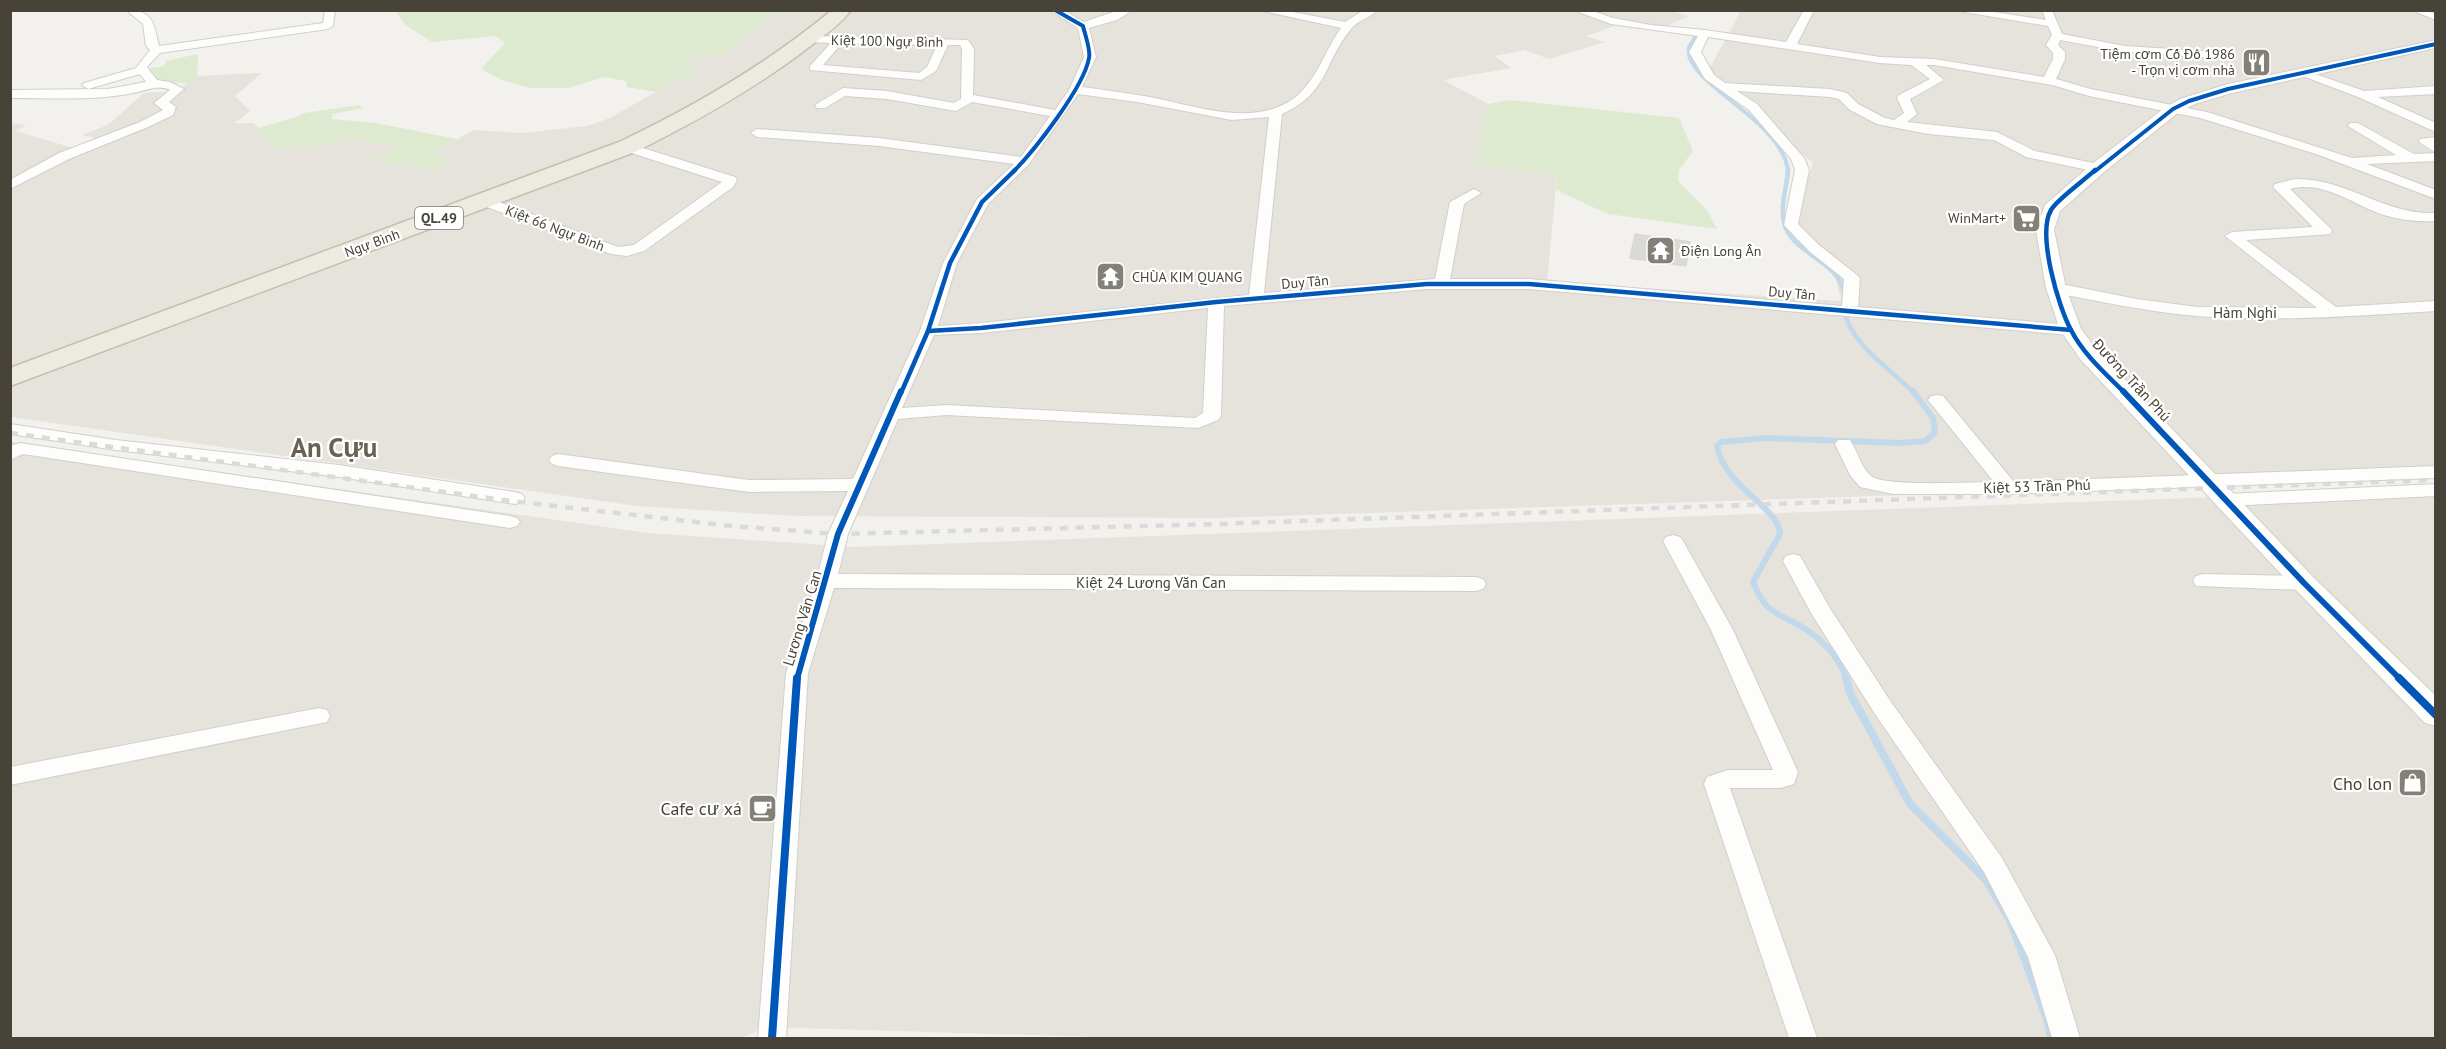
<svg xmlns="http://www.w3.org/2000/svg" width="2446" height="1049" viewBox="0 0 2446 1049" font-family="'PT Sans',sans-serif">
<rect width="100%" height="100%" fill="#f2f1ed"/>
<g fill="#e5e3db">
<path d="M1667 10 1689 16 1658 30 1620 24 1586 36 1605 42 1549 59 1524 50 1495 56 1511 68 1443 80 1488 104 1476 164 1557 175 1547 282 1841 301 1831 258 1799 243 1794 219 1813 163 1708 71 1741 11H2435V468L2086 489 1217 518 797 516 637 506 11 417V384L694 118 800 56 845 11Z"/>
<path d="M779 11H836L803 39 683 117 599 152 11 375V123L26 125 16 131 83 151 108 141 82 135 108 125 144 93 177 91 197 76 262 73 235 96 250 111 235 123H254L273 148 331 145 344 138 400 146 374 160 434 152 474 130 522 133 587 126 610 118 698 68 681 65 697 55 720 56Z"/>
<path d="M11 442 647 533 854 547 2435 489V1038H1127L768 1027 741 1038H11Z"/>
</g>
<g fill="#deead0">
<path d="M396 11H779L720 56 697 55 682 64 699 68 656 92 627 87 626 81 604 77 569 88H531L504 81 481 69 505 43 495 36 432 42 404 24Z"/>
<path d="M198 54 197 76 188 83H158L133 86 146 80 144 74 151 68 165 66 166 61Z"/>
<path d="M1509 100 1679 118 1693 151 1679 170 1678 181 1707 210 1717 229 1608 214 1556 190 1557 175 1476 165 1488 104Z"/>
<path d="M358 105 364 108 333 114 331 119 375 123 457 139 434 152 448 163 437 170 372 160 399 146 344 138 331 145 273 148 258 128 297 117 304 113Z"/>
</g>
<g fill="none" stroke-linecap="round" stroke-linejoin="round">
<path stroke="#c2d8eb" stroke-width="4" d="M1696 36C1694 39 1690 44 1689 48 1682 82 1785 121 1788 172"/>
<g stroke="#c2d8eb" stroke-width="4.5">
<path d="M1788 170C1787 187 1780 205 1784 222 1791 254 1837 259 1844 292"/>
<path d="M1843 308C1852 347 1888 366 1914 393"/>
</g>
<path stroke="#c2d8eb" stroke-width="6" d="M1846 679C1839 654 1817 635 1795 623 1786 618 1773 613 1767 606 1760 599 1757 591 1753 582L1780 534C1780 508 1725 488 1717 446L1721 442 1766 438 1901 443 1925 441 1935 433 1933 418 1913 391"/>
<path stroke="#c2d8eb" stroke-width="8" d="M1846 678 1850 693 1910 804 1986 880 2010 920 2047 1019 2051 1038"/>
</g>
<path fill="#dbdad5" stroke="#dad8d3" stroke-width="1.5" d="M1635 234 1690 242 1686 266 1630 258Z"/>
<g fill="none" stroke-linecap="round" stroke-linejoin="round">
<defs>
<g id="minor">
<path d="M126 10C154 10 154 24 159 46L323 23 325 10H335L333 26 328 29 160 53 147 67 157 80 170 82 184 89 169 102 176 107 173 115 148 127 69 159 10 189V180L59 153 140 122 163 110 154 103 170 90C157 84 146 91 133 93 94 101 51 98 10 98V90L108 89 146 82 140 74 88 89 82 85 84 83 136 68 150 50 146 46 143 24Z"/>
<path d="M1050 10H1063L1084 22 1119 10H1133L1117 20 1089 28 1096 57 1082 87C1105 90 1128 93 1150 97 1196 106 1259 130 1299 94 1318 76 1326 49 1341 28L1258 10H1282L1345 22 1364 10H1378C1370 18 1358 20 1351 29 1323 63 1329 93 1282 114L1264 293 1435 279 1450 202 1474 189 1481 193 1464 204 1450 279H1529L1842 306 1844 279 1809 251 1784 225 1795 170 1791 159 1749 110 1705 79 1689 52 1698 36 1611 24 1573 10H1590L1613 18 1651 25 1705 30 1786 42 1804 10H1814L1797 44 1880 57 1934 59 2044 77 2053 59V53L2046 45 2052 35 2048 26 1952 10H1982L2046 20 2042 10H2052L2062 34 2125 46 2217 52 2223 55 2217 58 2125 52 2060 40 2058 45 2065 52V59L2056 79 2091 89 2207 112 2352 158 2396 155 2348 126 2350 123H2358L2414 154 2436 153V161L2367 164 2436 190V199L2316 154 2200 118 2089 96 2052 85 1934 65H1926L1944 80 1910 99 1917 114 1907 122 1997 132 2035 151 2098 164 2105 168 2098 172 2026 157 1994 140 1928 134 1877 124 1850 110 1839 99 1830 97 1737 91 1757 104 1804 158 1809 170 1798 224 1819 245 1857 275 1860 278 1858 307 2071 325 2079 330 2077 333 2071 335 1529 289H1427L1224 306 1221 416 1218 420 1198 428 946 415 898 419 848 534 838 574 1476 577 1483 579 1486 584 1483 589 1476 591 834 588 808 673 786 1038H758L786 673 816 582 828 534 848 491 749 492 558 466 552 464 549 460 552 456 558 454 749 480 853 479 920 331 943 263 977 199 1014 164 879 146 757 137 751 133 757 129 879 138 1021 157 1050 116 972 102 956 111 887 99 845 96 825 108H817L815 105 843 88 887 91 954 103 961 99 962 49 960 45H948L936 71 921 80 810 70V66L831 43 811 42 806 39 811 36 968 40 974 49 973 95 1055 110 1069 90 1084 57 1078 28ZM1708 37 1880 63 1911 65 1930 79 1899 95 1897 98 1904 113 1894 120 1885 118 1858 104 1847 93 1830 89 1725 83 1714 75 1701 52ZM842 43 937 45 927 67 919 73 823 65ZM1078 94 1137 102 1232 120 1269 117 1249 295 981 323 938 326 957 263 988 204 1029 164ZM1208 308 1203 413 1195 418 946 405 902 408 934 335 981 333Z"/>
<path d="M2415 10 2436 13V20L2416 12Z"/>
<path d="M2304 70 2364 91 2436 86V94L2378 97 2436 123V132L2358 97 2300 75 2298 73Z"/>
<path d="M2436 137V153L2419 142 2420 139Z"/>
<path d="M627 143 735 177 737 180 733 187 644 251 627 256 611 254 479 204 477 201 484 197 489 198 618 247 634 245 722 182 622 150 621 147Z"/>
<path d="M2295 179C2347 178 2383 215 2436 213V221C2418 222 2400 220 2384 215 2353 205 2324 180 2290 189L2330 228 2332 231 2330 234 2246 240 2336 307 2436 301V311C2356 316 2276 322 2197 316 2149 312 2103 302 2056 293L2048 288 2056 283 2137 299 2197 307 2317 308 2225 236 2232 232 2313 227 2273 187 2275 184Z"/>
<path d="M1937 395 1943 396 2014 482 2436 466V478L2009 494H1893L1860 487 1850 475 1835 444 1838 440H1850C1858 451 1861 468 1871 476 1884 487 1973 482 1994 482L1928 400 1931 396Z"/>
<path d="M10 424 116 440 339 465 515 492 522 494 525 498 522 502 515 504 339 477 116 450 10 434Z"/>
<path d="M20 443 510 516 517 518 520 522 517 526 510 528 23 454 10 460V446Z"/>
<path d="M2436 484V496L2227 506 2220 504 2217 500 2220 496 2227 494Z"/>
<path d="M1673 535 1680 537 1683 541 1733 630 1798 772 1794 784 1781 788H1730L1817 1038H1789L1704 784 1707 777 1728 770H1773L1711 630 1663 541 1666 537Z"/>
<path d="M1793 554 1800 556 1831 610 1891 702 2002 858 2055 955 2080 1038H2052L2028 957 1984 872 1875 714 1811 613 1783 561 1786 556Z"/>
<path d="M2203 574 2304 576 2311 578 2314 583 2311 588 2304 590 2196 586 2193 581 2196 576Z"/>
<path d="M319 708 327 710 330 716 327 722 10 785V767Z"/>
</g>
<path id="tertiary" d="M2436 40V48L2232 93 2195 104 2179 112 2104 172 2060 211 2054 230 2066 288 2081 329 2097 350 2313 577 2436 696V726L2425 723 2295 589 2081 360 2060 330 2046 288 2036 230 2045 205 2092 164 2167 106 2183 98 2228 84Z"/>
<path id="trunk" d="M832 10H851C842 23 826 34 813 44 758 87 697 121 635 152L10 386V368L619 142C695 106 767 64 832 10Z"/>
</defs>
<use href="#minor" stroke="#d0cfcb" stroke-width="2"/>
<use href="#tertiary" stroke="#d0cfcb" stroke-width="2"/>
<use href="#trunk" stroke="#c7bfab" stroke-width="3"/>
<use href="#minor" fill="#fdfdfc" fill-rule="evenodd"/>
<use href="#tertiary" fill="#fdfdfc" fill-rule="evenodd"/>
<use href="#trunk" fill="#edeae1" fill-rule="evenodd"/>
<path stroke="#dadad9" stroke-width="4.5" stroke-dasharray="8 8" stroke-linecap="butt" d="M10 433 511 501 731 526 838 534 1218 524 2436 480"/>
<defs>
<g id="cycleway-far3">
<path d="M1013 172C1034 151 1084 87 1089 58 1091 50 1085 35 1083 26L1055 10"/>
<path d="M2094 172 2173 109 2189 101 2228 89 2436 44"/>
</g>
<g id="cycleway-far2">
<path d="M2095 170C2086 179 2056 200 2051 210 2037 234 2058 306 2071 330 2083 354 2106 374 2125 393"/>
<path d="M928 331 981 328 1216 302 1427 284H1529L2071 330"/>
<path d="M901 393 928 331 950 263 982 202 1015 170"/>
</g>
<g id="cycleway-far1">
<path d="M2123 391 2304 583 2400 679"/>
<path d="M797 679 838 534 901 391"/>
</g>
<g id="cycleway">
<path d="M2399 678 2436 715"/>
<path d="M772 1038 797 678"/>
</g>
</defs>
<use href="#cycleway-far3" stroke="#fff" stroke-width="6"/>
<use href="#cycleway-far2" stroke="#fff" stroke-width="8"/>
<use href="#cycleway-far1" stroke="#fff" stroke-width="10"/>
<use href="#cycleway" stroke="#fff" stroke-width="11"/>
<use href="#cycleway-far3" stroke="#0057b8" stroke-width="4"/>
<use href="#cycleway-far2" stroke="#0057b8" stroke-width="4.5"/>
<use href="#cycleway-far1" stroke="#0057b8" stroke-width="6"/>
<use href="#cycleway" stroke="#0057b8" stroke-width="8"/>
</g>
<defs>
<symbol id="restaurant-square" viewBox="-11 -11 22 22"><rect x="-9" y="-9" width="18" height="18" rx="4" fill="#838078" stroke="#fff"/><path d="M-5-6h1v4h1v-4h1v4h1v-4h1v5L-1.5 .5V6h-2V.5L-5-1ZM5-6V6H3V1.5H1.5Q1.5-4 5-6Z" fill="#fff"/></symbol>
<symbol id="supermarket-square" viewBox="-11 -11 22 22"><rect x="-9" y="-9" width="18" height="18" rx="4" fill="#838078" stroke="#fff"/><path d="M-6-5.5h2.5l.6 2H6L4.5 2H-2.5L-4.4-4H-6ZM-1.5 3.2a1.3 1.3 0 1 0 .1 0ZM3 3.2a1.3 1.3 0 1 0 .1 0Z" fill="#fff"/></symbol>
<symbol id="temple-square" viewBox="-11 -11 22 22"><rect x="-9" y="-9" width="18" height="18" rx="4" fill="#838078" stroke="#fff"/><path d="M0-6L5-2H3V0L6.5 2.5H4V6H1.5V3h-3V6H-4V2.5H-6.5L-3 0V-2H-5Z" fill="#fff"/></symbol>
<symbol id="shop-square" viewBox="-11 -11 22 22"><rect x="-9" y="-9" width="18" height="18" rx="4" fill="#838078" stroke="#fff"/><path d="M-5-2.5h2.3a2.7 3.5 0 0 1 5.4 0H5L5.5 6h-11ZM-1.5-2.5h3a1.5 2.3 0 0 0-3 0Z" fill="#fff"/></symbol>
<symbol id="cafe-square" viewBox="-11 -11 22 22"><rect x="-9" y="-9" width="18" height="18" rx="4" fill="#838078" stroke="#fff"/><path d="M-5.5-4.5H6V0H3Q3 3.5 0 3.5H-2.5Q-5.5 3.5-5.5 0ZM3-3.2v2h1.7v-2ZM-6 4.5H4V6H-6Z" fill="#fff"/></symbol>
</defs>
<g fill-rule="evenodd">
<use href="#restaurant-square" x="2240" y="46" width="33" height="33"/>
<use href="#supermarket-square" x="2010" y="202" width="33" height="33"/>
<use href="#temple-square" x="1644" y="234" width="33" height="33"/>
<use href="#temple-square" x="1094" y="260" width="33" height="33"/>
<use href="#shop-square" x="2396" y="766" width="33" height="33"/>
<use href="#cafe-square" x="746" y="792" width="33" height="33"/>
</g>
<g text-anchor="middle" dominant-baseline="central" stroke-width="4.5" stroke-linejoin="round" paint-order="stroke">
<g font-size="14" fill="#474339" stroke="#fff">
<text transform="translate(887 41) rotate(1)">Kiệt 100 Ngự Bình</text>
<text transform="translate(555 228) rotate(21)">Kiệt 66 Ngự Bình</text>
<text transform="translate(372 243) rotate(-20)">Ngự Bình</text>
<text transform="translate(1305 282) rotate(-5)">Duy Tân</text>
<text transform="translate(1792 293) rotate(5)">Duy Tân</text>
</g>
<g font-size="14" fill="#474339" stroke="#fff" text-anchor="end">
<text x="2235" y="54">Tiệm cơm Cố Đô 1986<tspan x="2235" dy="16">- Trọn vị cơm nhà</tspan></text>
<text x="2006" y="218">WinMart+</text>
<text x="1681" y="251" text-anchor="start">Điện Long Ân</text>
<text x="1132" y="277" text-anchor="start">CHÙA KIM QUANG</text>
</g>
<rect fill="#fff" stroke="#7e7b74" stroke-width="1.5" x="415" y="207" width="48" height="22" rx="4.5"/>
<g font-size="14" font-weight="bold" fill="#474339">
<text x="439" y="218">QL.49</text>
</g>
<g font-size="15" fill="#474339" stroke="#fff">
<text x="2245" y="312">Hàm Nghi</text>
<text transform="translate(2132 380) rotate(47)">Đường Trần Phú</text>
<text transform="translate(2037 486) rotate(-2)">Kiệt 53 Trần Phú</text>
<text x="1151" y="582">Kiệt 24 Lương Văn Can</text>
<text transform="translate(802 618) rotate(-73)">Lương Văn Can</text>
</g>
<g font-size="18" fill="#474339" stroke="#fff" text-anchor="end">
<text x="2392" y="783">Cho lon</text>
<text x="742" y="808">Cafe cư xá</text>
</g>
<g font-size="27" font-weight="bold" fill="#696251" stroke="#fff">
<text x="334" y="447">An Cựu</text>
</g>
</g>
<rect width="2446" height="1049" fill="none" stroke="#474339" stroke-width="24"/>
</svg>
